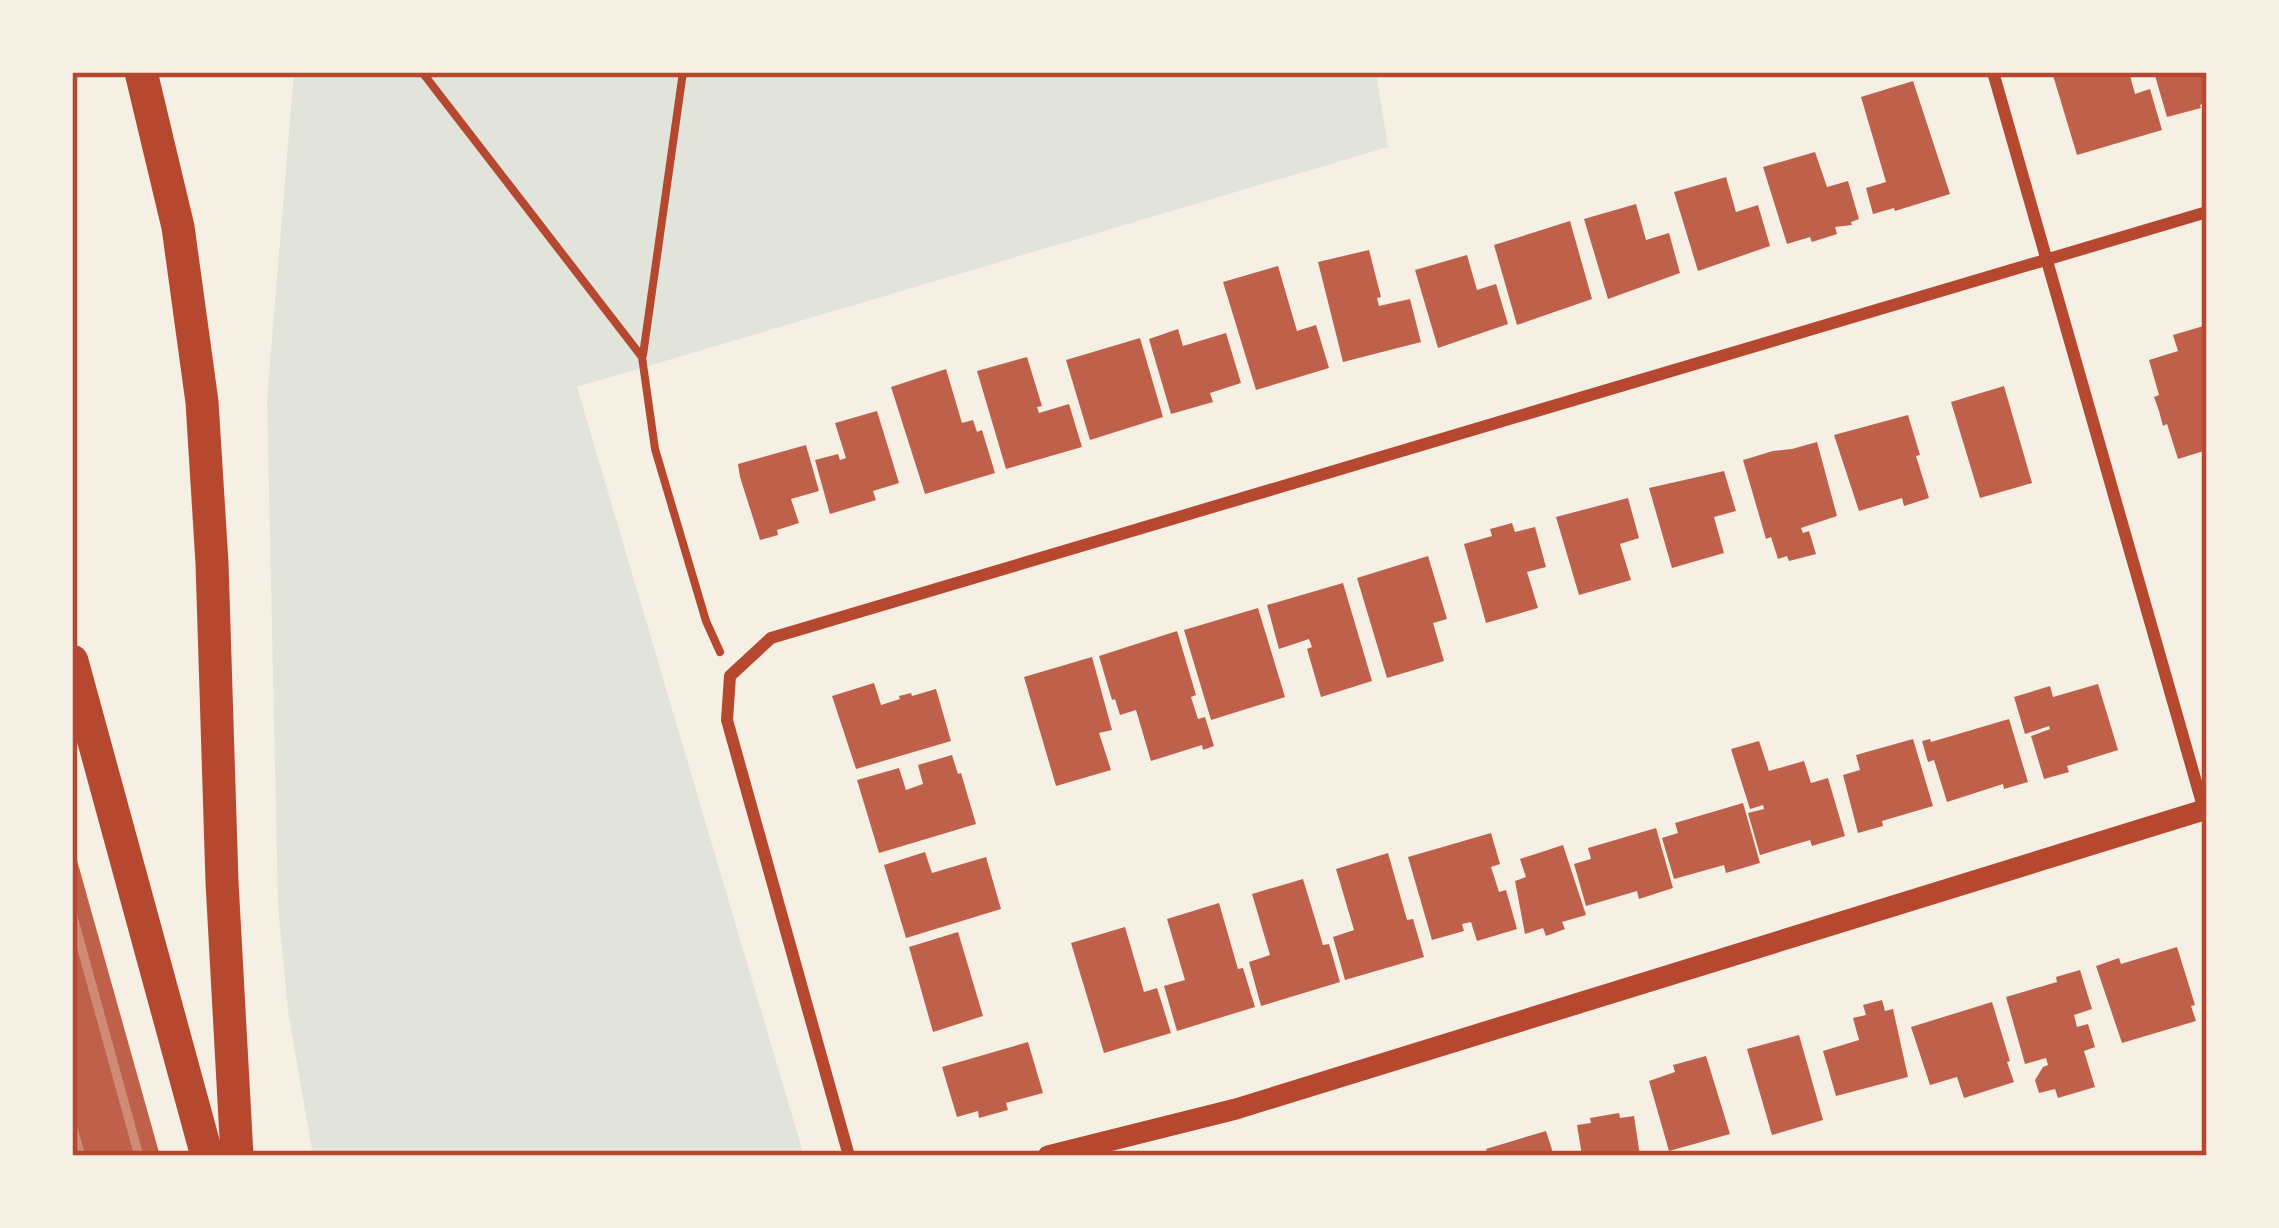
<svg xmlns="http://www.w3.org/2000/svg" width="2279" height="1228" viewBox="0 0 2279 1228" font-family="Signika,sans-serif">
<rect width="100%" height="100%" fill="#f6efe4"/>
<path fill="#e2e4dc" d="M294 72H1376L1388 147 577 387 804 1156H313L288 1011 278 906 267 399Z"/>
<g fill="#bf614a">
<path d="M2052 72H2129L2135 94 2150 89 2162 130 2077 155Z"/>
<path d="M2154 72H2207V102L2200 105 2201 108 2167 117Z"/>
<path d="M1913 81 1950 194 1895 211 1894 208 1873 214 1866 188 1886 182 1861 97Z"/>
<path d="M1815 152 1827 187 1848 181 1859 219 1851 222 1852 225 1835 227 1837 234 1812 242 1810 237 1787 244 1763 167Z"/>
<path d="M1726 177 1736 212 1758 205 1770 246 1698 271 1674 192Z"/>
<path d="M1636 204 1646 240 1669 233 1680 273 1608 299 1584 219Z"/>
<path d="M1570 221 1592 299 1517 325 1494 245Z"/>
<path d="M1369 250 1381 297 1377 298 1379 306 1410 299 1421 342 1343 362 1318 262Z"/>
<path d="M1467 255 1477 290 1496 284 1508 324 1438 348 1415 270Z"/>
<path d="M1278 266 1297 331 1316 325 1329 368 1256 390 1223 282Z"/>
<path d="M2207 325V450L2178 459 2167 424 2163 426 2159 411 2154 397 2159 395 2149 360 2178 351 2173 335Z"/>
<path d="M1178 329 1183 346 1226 333 1241 383 1210 393 1213 402 1171 414 1149 339Z"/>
<path d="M1140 338 1163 417 1090 440 1066 360Z"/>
<path d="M1027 357 1042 406 1037 407 1039 413 1069 404 1082 447 1006 469 977 371Z"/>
<path d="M946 369 962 423 973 420 977 432 982 430 995 473 925 494 891 387Z"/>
<path d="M2004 386 2032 483 1980 498 1951 402Z"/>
<path d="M877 411 899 483 873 491 876 500 830 514 815 460 838 454 840 460 846 458 835 423Z"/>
<path d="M1908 415 1920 455 1916 456 1929 498 1904 506 1902 498 1859 511 1834 435Z"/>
<path d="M1817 442 1837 516 1801 528 1803 533 1809 531 1816 554 1789 561 1787 556 1778 559 1771 537 1766 539 1743 460 1773 451 1792 449Z"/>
<path d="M806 445 819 491 791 499 799 523 777 530 778 535 760 540 740 477 738 464Z"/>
<path d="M1724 471 1736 511 1714 517 1724 553 1672 568 1649 488Z"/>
<path d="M1628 498 1639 538 1620 544 1631 580 1579 595 1556 517Z"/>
<path d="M1512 523 1515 532 1535 527 1546 567 1527 572 1538 608 1486 623 1464 544 1492 536 1490 529Z"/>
<path d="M1428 556 1447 619 1433 623 1444 661 1387 678 1357 578Z"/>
<path d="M1343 583 1372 681 1321 697 1307 649 1312 647 1309 639 1279 649 1267 605Z"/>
<path d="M1258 608 1285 697 1211 720 1184 630Z"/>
<path d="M1177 631 1196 695 1191 697 1198 719 1205 717 1214 746 1203 750 1202 745 1151 761 1136 710 1120 715 1115 699 1112 700 1099 656Z"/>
<path d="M1092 657 1112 730 1099 733 1111 770 1056 786 1024 677Z"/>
<path d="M874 683 881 705 900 699 899 696 911 693 912 696 936 689 951 741 856 769 832 696Z"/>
<path d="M2098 684 2118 750 2067 766 2069 772 2044 779 2031 736 2050 729 2049 726 2025 734 2014 697 2050 686 2053 697Z"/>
<path d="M2009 719 2028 782 2004 789 2003 784 1947 802 1934 760 1928 762 1922 741 1930 739 1931 742Z"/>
<path d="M1913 739 1933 806 1882 821 1883 826 1858 833 1843 775 1860 770 1856 755Z"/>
<path d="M1759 741 1769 771 1804 761 1811 783 1828 778 1845 836 1812 846 1810 840 1760 855 1748 813 1764 809 1763 805 1750 809 1731 749Z"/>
<path d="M952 755 958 774 961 773 976 824 879 853 857 780 899 768 906 790 923 784 918 765Z"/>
<path d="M1743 803 1760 863 1726 873 1724 865 1674 879 1662 838 1678 833 1675 823Z"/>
<path d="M1656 828 1673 888 1639 899 1637 891 1586 906 1574 864 1591 859 1588 848Z"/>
<path d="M1491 833 1500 864 1491 867 1499 892 1506 890 1517 929 1477 941 1471 922 1462 924 1464 931 1432 940 1408 857Z"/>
<path d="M1563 845 1586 915 1562 922 1565 929 1546 936 1543 928 1525 934 1515 881 1526 877 1520 859Z"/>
<path d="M72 846H73L160 1156H72Z"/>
<path d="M925 852 932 873 986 857 1001 909 906 938 884 865Z"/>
<path d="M1388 853 1407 920 1413 919 1424 957 1345 980 1333 937 1354 930 1336 869Z"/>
<path d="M1303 879 1323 945 1329 944 1340 982 1261 1006 1249 962 1270 955 1252 894Z"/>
<path d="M1219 903 1238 969 1243 968 1255 1007 1177 1031 1164 986 1185 980 1167 919Z"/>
<path d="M1125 927 1144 992 1157 988 1171 1033 1104 1053 1071 943Z"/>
<path d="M958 932 983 1016 933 1032 909 947Z"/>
<path d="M2177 947 2195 1005 2191 1006 2196 1021 2122 1043 2096 966 2119 958 2121 964Z"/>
<path d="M2080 970 2092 1009 2074 1015 2077 1027 2088 1024 2095 1047 2084 1051 2095 1087 2058 1098 2055 1089 2039 1093 2035 1080 2043 1067 2048 1065 2046 1058 2025 1064 2006 997 2057 982 2056 977Z"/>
<path d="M1882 1000 1885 1011 1893 1009 1908 1077 1836 1096 1823 1051 1859 1040 1853 1018 1866 1015 1863 1005Z"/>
<path d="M1992 1002 2010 1061 2007 1062 2014 1082 1964 1098 1957 1077 1930 1085 1911 1027Z"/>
<path d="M1799 1035 1823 1120 1772 1135 1747 1049Z"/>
<path d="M1028 1042 1043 1093 1006 1103 1008 1110 979 1118 978 1111 957 1117 942 1067Z"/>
<path d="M1706 1056 1730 1134 1669 1151 1649 1081 1675 1072 1673 1065Z"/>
<path d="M1619 1113 1620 1118 1634 1116 1640 1156H1582L1577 1125 1591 1123 1590 1118Z"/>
<path d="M1546 1131 1554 1156H1488L1486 1149Z"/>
</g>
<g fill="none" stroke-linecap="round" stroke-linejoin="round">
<g stroke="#b5482f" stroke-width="8">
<path d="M422 72 642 357 655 449 706 621 720 652"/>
<path d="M643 355 683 72"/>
</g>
<g stroke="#b5482f" stroke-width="12">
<path d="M1993 72 2204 810"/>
<path d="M849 1156 727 720 730 676 771 638 2207 212"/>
</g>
<path stroke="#b5482f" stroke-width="21" d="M1048 1156 1236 1109 2207 809"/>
<g stroke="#b5482f" stroke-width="33">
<path d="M141 72 178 227 202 402 212 563 222 882 237 1156"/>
<path d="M72 661 207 1156"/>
</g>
<g stroke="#cf8b77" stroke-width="9">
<path d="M72 913 139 1156"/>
<path d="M72 1125 81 1156"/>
</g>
</g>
<rect width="2279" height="1228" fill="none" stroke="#f6efe4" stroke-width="150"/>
<rect x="75" y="75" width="2129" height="1078" fill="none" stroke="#b5482f" stroke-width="4.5"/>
</svg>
